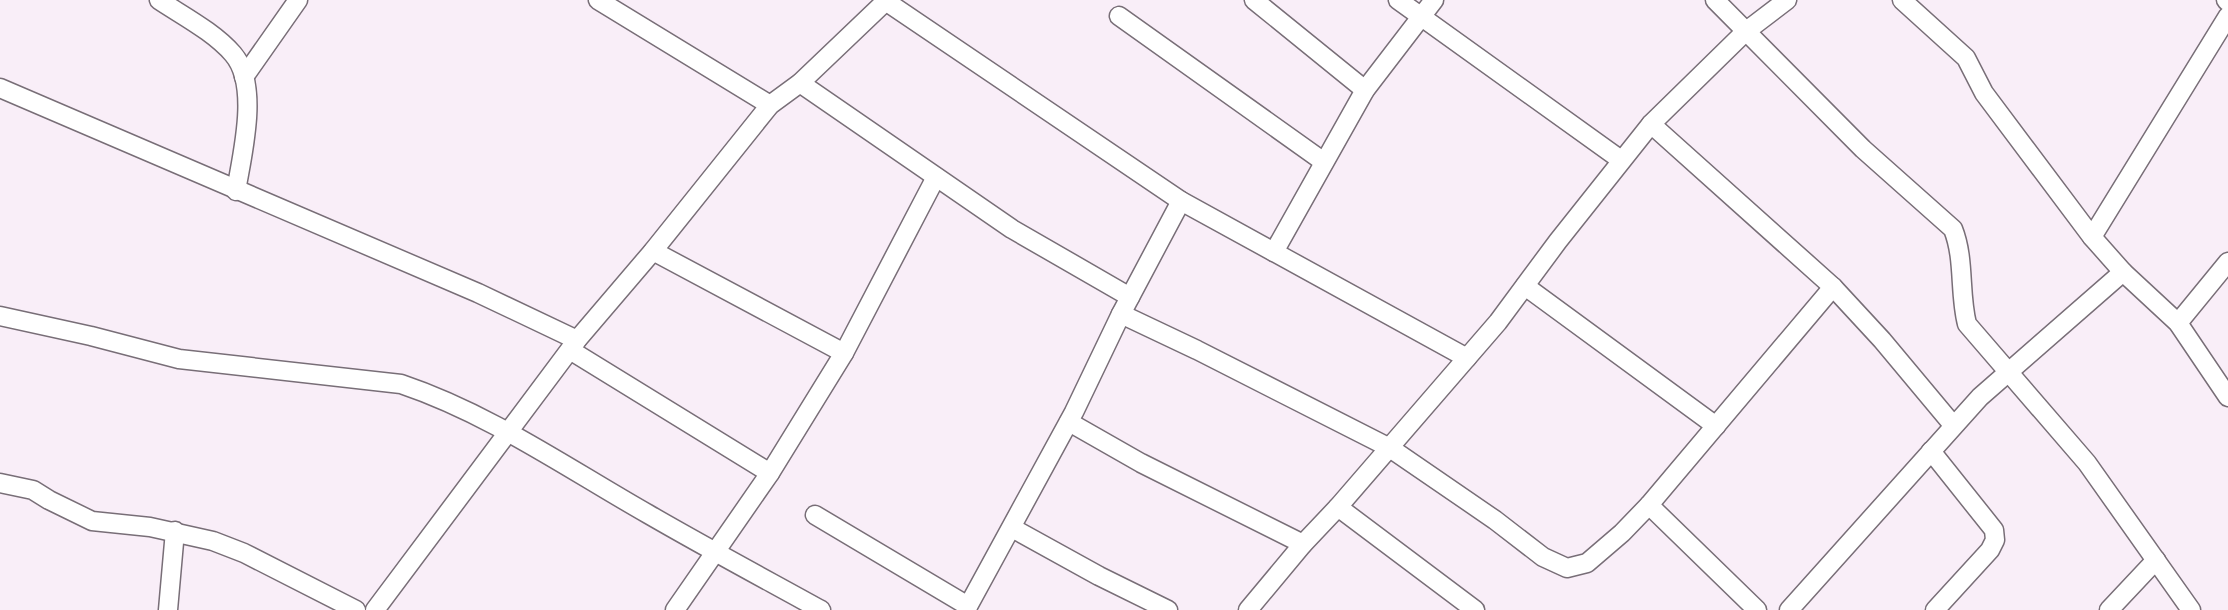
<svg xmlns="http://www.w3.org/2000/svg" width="2228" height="610" viewBox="0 0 2228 610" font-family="Barlow,sans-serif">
<rect width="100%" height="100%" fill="#f9eef8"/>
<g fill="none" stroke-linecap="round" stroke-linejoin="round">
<defs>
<g id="minor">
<path d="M159 0C183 16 214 32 233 54 260 85 242 155 236 191"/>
<path d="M598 0 770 105"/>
<path d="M884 0 1181 201 1467 358"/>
<path d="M1254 0 1365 90"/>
<path d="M1398 0 1621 160"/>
<path d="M1715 0 1863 149 1953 229C1965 259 1959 293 1967 324L2087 463 2191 610"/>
<path d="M1902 0 1966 58 1984 93 2092 237 2123 272 2178 323 2228 397"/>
<path d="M2226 0 2228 2"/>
<path d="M1119 16 1324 162"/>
<path d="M244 77 298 0"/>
<path d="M800 83 1012 229 1130 297"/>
<path d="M0 88 478 293 577 340"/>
<path d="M1651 124 1833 287 1882 340 1953 425"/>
<path d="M2092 237 2228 16"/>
<path d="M653 251 844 353"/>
<path d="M1274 252 1365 90 1434 0"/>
<path d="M1525 286 1716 426"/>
<path d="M1121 314 1197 350 1390 448 1495 520 1543 557 1567 568 1587 563 1622 533 1649 505 1833 287"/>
<path d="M0 316 91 336 179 359 401 384C490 414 567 468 648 514 705 547 763 578 821 610"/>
<path d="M2178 323 2228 262"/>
<path d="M570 350 770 473"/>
<path d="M1069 422 1141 463 1303 544"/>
<path d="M1931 451 1994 530 1995 540 1990 550 1935 610"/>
<path d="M0 483 33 490 49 500 92 521 150 527 213 541 244 553 356 610"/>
<path d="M1649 505 1757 610"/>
<path d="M1338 507 1475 610"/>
<path d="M815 515 968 606"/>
<path d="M1012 528 1099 576 1168 610"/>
<path d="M168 610 175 531"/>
<path d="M375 610 577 340 653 251 770 105 800 83 887 0"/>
<path d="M675 610 770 473 844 353 936 177"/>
<path d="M966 610 1074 412 1121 314 1181 201"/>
<path d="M1248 610 1303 544 1338 507 1498 322 1558 241 1651 124 1745 32 1787 0"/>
<path d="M1789 610 1980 397 2123 272"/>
<path d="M2109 610 2156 560"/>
</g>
</defs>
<use href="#minor" stroke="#786e77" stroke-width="21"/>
<use href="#minor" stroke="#fff" stroke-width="18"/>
</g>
</svg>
